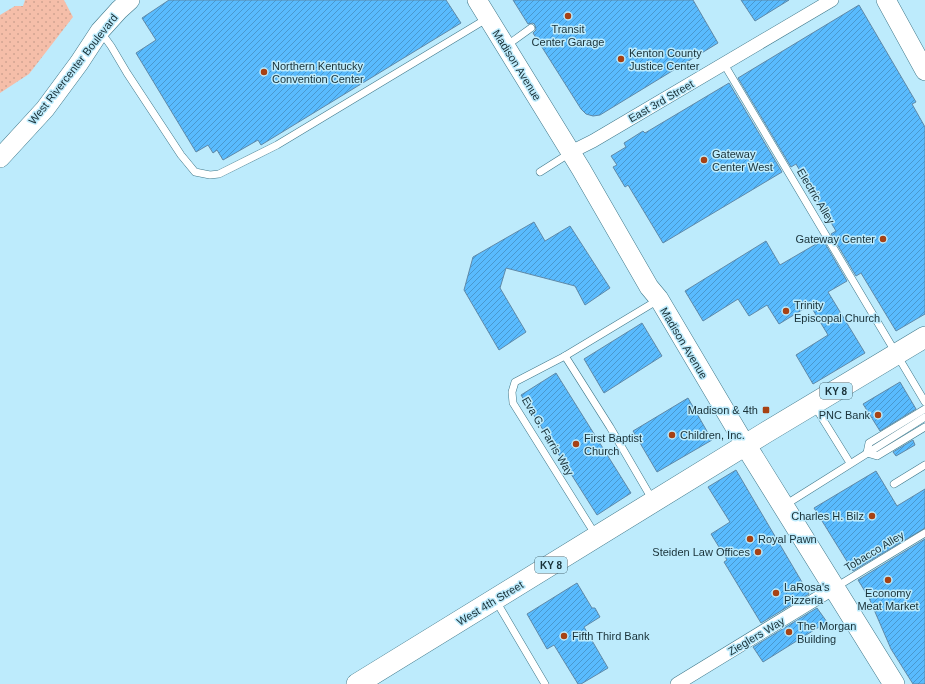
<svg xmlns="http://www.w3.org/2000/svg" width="925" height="684" viewBox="0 0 925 684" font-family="Arial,sans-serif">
<defs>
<pattern id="grass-dots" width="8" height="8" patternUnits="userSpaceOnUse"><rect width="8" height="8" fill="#f5bea9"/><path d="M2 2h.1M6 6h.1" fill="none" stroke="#d1a492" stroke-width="1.8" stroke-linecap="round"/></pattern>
<pattern id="building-hatch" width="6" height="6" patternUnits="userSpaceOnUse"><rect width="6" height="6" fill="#59bbfe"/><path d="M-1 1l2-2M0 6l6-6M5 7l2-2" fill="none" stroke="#4998ce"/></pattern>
</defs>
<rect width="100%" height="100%" fill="#bdebfc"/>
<path fill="url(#grass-dots)" d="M25 0H64L73 17 29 74 0 93V15L15 6H23Z"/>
<g fill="url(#building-hatch)" stroke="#5f89a8">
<path d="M169 0H446L461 23 261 145 258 140 223 160 217 150 213 153 208 145 196 152 136 53 156 40 142 18Z"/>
<path d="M513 0H693L718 43 600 115 593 116 586 114 581 109 533 33 536 30 535 25 533 23 528 24Z"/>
<path d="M741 0H789L755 21Z"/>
<path d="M859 5 916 102 912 104 925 127V314L896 331 861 273 856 276 831 234 836 231 796 164 791 167 738 78Z"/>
<path d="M729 83 782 172 663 243 628 185 625 187 613 167 617 165 611 156 626 147 624 143 643 131 645 133Z"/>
<path d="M534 222 545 241 570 226 610 288 585 305 575 286 506 268 500 288 526 332 499 350 464 290 473 257Z"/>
<path d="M823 240 847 281 828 292 865 353 813 384 796 355 828 335 810 305 779 324 767 305 749 316 738 299 703 321 685 291 766 241 780 265Z"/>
<path d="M642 323 662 356 604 393 584 359Z"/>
<path d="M556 373 631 493 597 515 521 395Z"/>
<path d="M900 382 916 409 880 431 863 404Z"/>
<path d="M688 398 712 440 657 472 633 431Z"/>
<path d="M913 440 915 445 896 456 893 452Z"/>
<path d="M736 470 809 594 761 623 724 562 727 560 711 534 730 522 708 487Z"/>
<path d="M876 471 897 506 925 489V528L853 571 814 508Z"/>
<path d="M925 539V684H913L891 649 869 598 858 580Z"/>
<path d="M577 583 592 608H595L600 617 584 627 608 668 581 684H578L554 645 547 649 527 614Z"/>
<path d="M817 608 827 622 763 662 753 647Z"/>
</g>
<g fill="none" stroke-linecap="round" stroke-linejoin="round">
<defs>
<g id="lane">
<path d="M100 31 111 46 127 73 181 155 195 172 210 175 219 174 277 145 488 18"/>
<path d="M506 46 531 28"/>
<path d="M724 64 925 402"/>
<path d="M540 172 570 153"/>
<path d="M565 356 610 427 652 499"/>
<path d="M814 405 850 463"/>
<path d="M867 453 869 443 925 409"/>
<path d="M867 453 877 456 925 427"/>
<path d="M894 484 925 465"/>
<path d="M785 505 925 417"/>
<path d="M595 534 513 403 512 392 515 382 565 356 658 300"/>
<path d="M836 587 925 533"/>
<path d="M496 601 545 684"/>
</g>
<g id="street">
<path d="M571 152 593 141 832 0"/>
<path d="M677 684 834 588"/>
</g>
<g id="secondary">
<path d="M477 0 581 169 649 287 659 299 746 446"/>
<path d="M886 0 925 71"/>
<path d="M0 158 45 109 79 63 100 31 119 10 130 0"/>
</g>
<g id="primary">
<path d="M746 446 894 684"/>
<path d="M357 684 765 433 925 337"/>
</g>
</defs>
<use href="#lane" stroke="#3f788a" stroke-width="8"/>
<use href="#street" stroke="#3f788a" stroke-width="14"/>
<use href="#secondary" stroke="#3f788a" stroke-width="20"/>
<use href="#primary" stroke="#3f788a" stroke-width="22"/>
<use href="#lane" stroke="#fff" stroke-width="7"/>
<use href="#street" stroke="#fff" stroke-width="13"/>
<use href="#secondary" stroke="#fff" stroke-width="19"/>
<use href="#primary" stroke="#fff" stroke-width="21"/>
</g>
<g fill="#a74214" stroke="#bdebfc" stroke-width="1.5">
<circle cx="568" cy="16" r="4"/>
<circle cx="621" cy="59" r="4"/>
<circle cx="264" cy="72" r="4"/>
<circle cx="704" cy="160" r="4"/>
<circle cx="883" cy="239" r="4"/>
<circle cx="786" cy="311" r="4"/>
<rect x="762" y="406" width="8" height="8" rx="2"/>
<circle cx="878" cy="415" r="4"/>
<circle cx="672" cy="435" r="4"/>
<circle cx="576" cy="444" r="4"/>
<circle cx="872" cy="516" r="4"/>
<circle cx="750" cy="539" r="4"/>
<circle cx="758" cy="552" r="4"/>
<circle cx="888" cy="580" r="4"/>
<circle cx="776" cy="593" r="4"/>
<circle cx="789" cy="632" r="4"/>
<circle cx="564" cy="636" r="4"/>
</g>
<g text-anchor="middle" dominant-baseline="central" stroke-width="3" stroke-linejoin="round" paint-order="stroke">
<g fill="#bdebfc" stroke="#4a6872" stroke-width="1">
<rect x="820" y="383" width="32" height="16" rx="3"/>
<rect x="535" y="557" width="32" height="16" rx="3"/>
</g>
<g font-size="10" font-weight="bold" fill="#183037">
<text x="836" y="391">KY 8</text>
<text x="551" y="565">KY 8</text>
</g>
<g font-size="11" fill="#183037" stroke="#bdebfc" text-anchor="start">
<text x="568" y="29" text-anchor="middle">Transit<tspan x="568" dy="13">Center Garage</tspan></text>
<text x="629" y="53">Kenton County<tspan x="629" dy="13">Justice Center</tspan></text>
<text x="272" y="66">Northern Kentucky<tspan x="272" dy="13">Convention Center</tspan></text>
<text x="712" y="154">Gateway<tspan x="712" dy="13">Center West</tspan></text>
<text x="875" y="239" text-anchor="end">Gateway Center</text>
<text x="794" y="305">Trinity<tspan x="794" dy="13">Episcopal Church</tspan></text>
<text x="758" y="410" text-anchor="end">Madison &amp; 4th</text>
<text x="870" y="415" text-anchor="end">PNC Bank</text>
<text x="680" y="435">Children, Inc.</text>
<text x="584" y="438">First Baptist<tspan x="584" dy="13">Church</tspan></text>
<text x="864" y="516" text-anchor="end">Charles H. Bilz</text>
<text x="758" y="539">Royal Pawn</text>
<text x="750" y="552" text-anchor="end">Steiden Law Offices</text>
<text x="784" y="587">LaRosa's<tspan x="784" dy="13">Pizzeria</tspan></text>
<text x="888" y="593" text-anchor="middle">Economy<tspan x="888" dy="13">Meat Market</tspan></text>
<text x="797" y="626">The Morgan<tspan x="797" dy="13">Building</tspan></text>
<text x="572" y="636">Fifth Third Bank</text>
</g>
<g font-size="11" fill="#183037" stroke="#bdebfc">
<text transform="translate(517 65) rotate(58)">Madison Avenue</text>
<text transform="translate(73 69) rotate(-52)">West Rivercenter Boulevard</text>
<text transform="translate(661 101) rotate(-30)">East 3rd Street</text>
<text transform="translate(816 196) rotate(59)">Electric Alley</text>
<text transform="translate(684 343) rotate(59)">Madison Avenue</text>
<text transform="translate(548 436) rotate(59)">Eva G. Farris Way</text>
<text transform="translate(874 551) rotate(-31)">Tobacco Alley</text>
<text transform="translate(490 603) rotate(-31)">West 4th Street</text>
<text transform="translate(756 636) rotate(-31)">Zieglers Way</text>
</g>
</g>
</svg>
